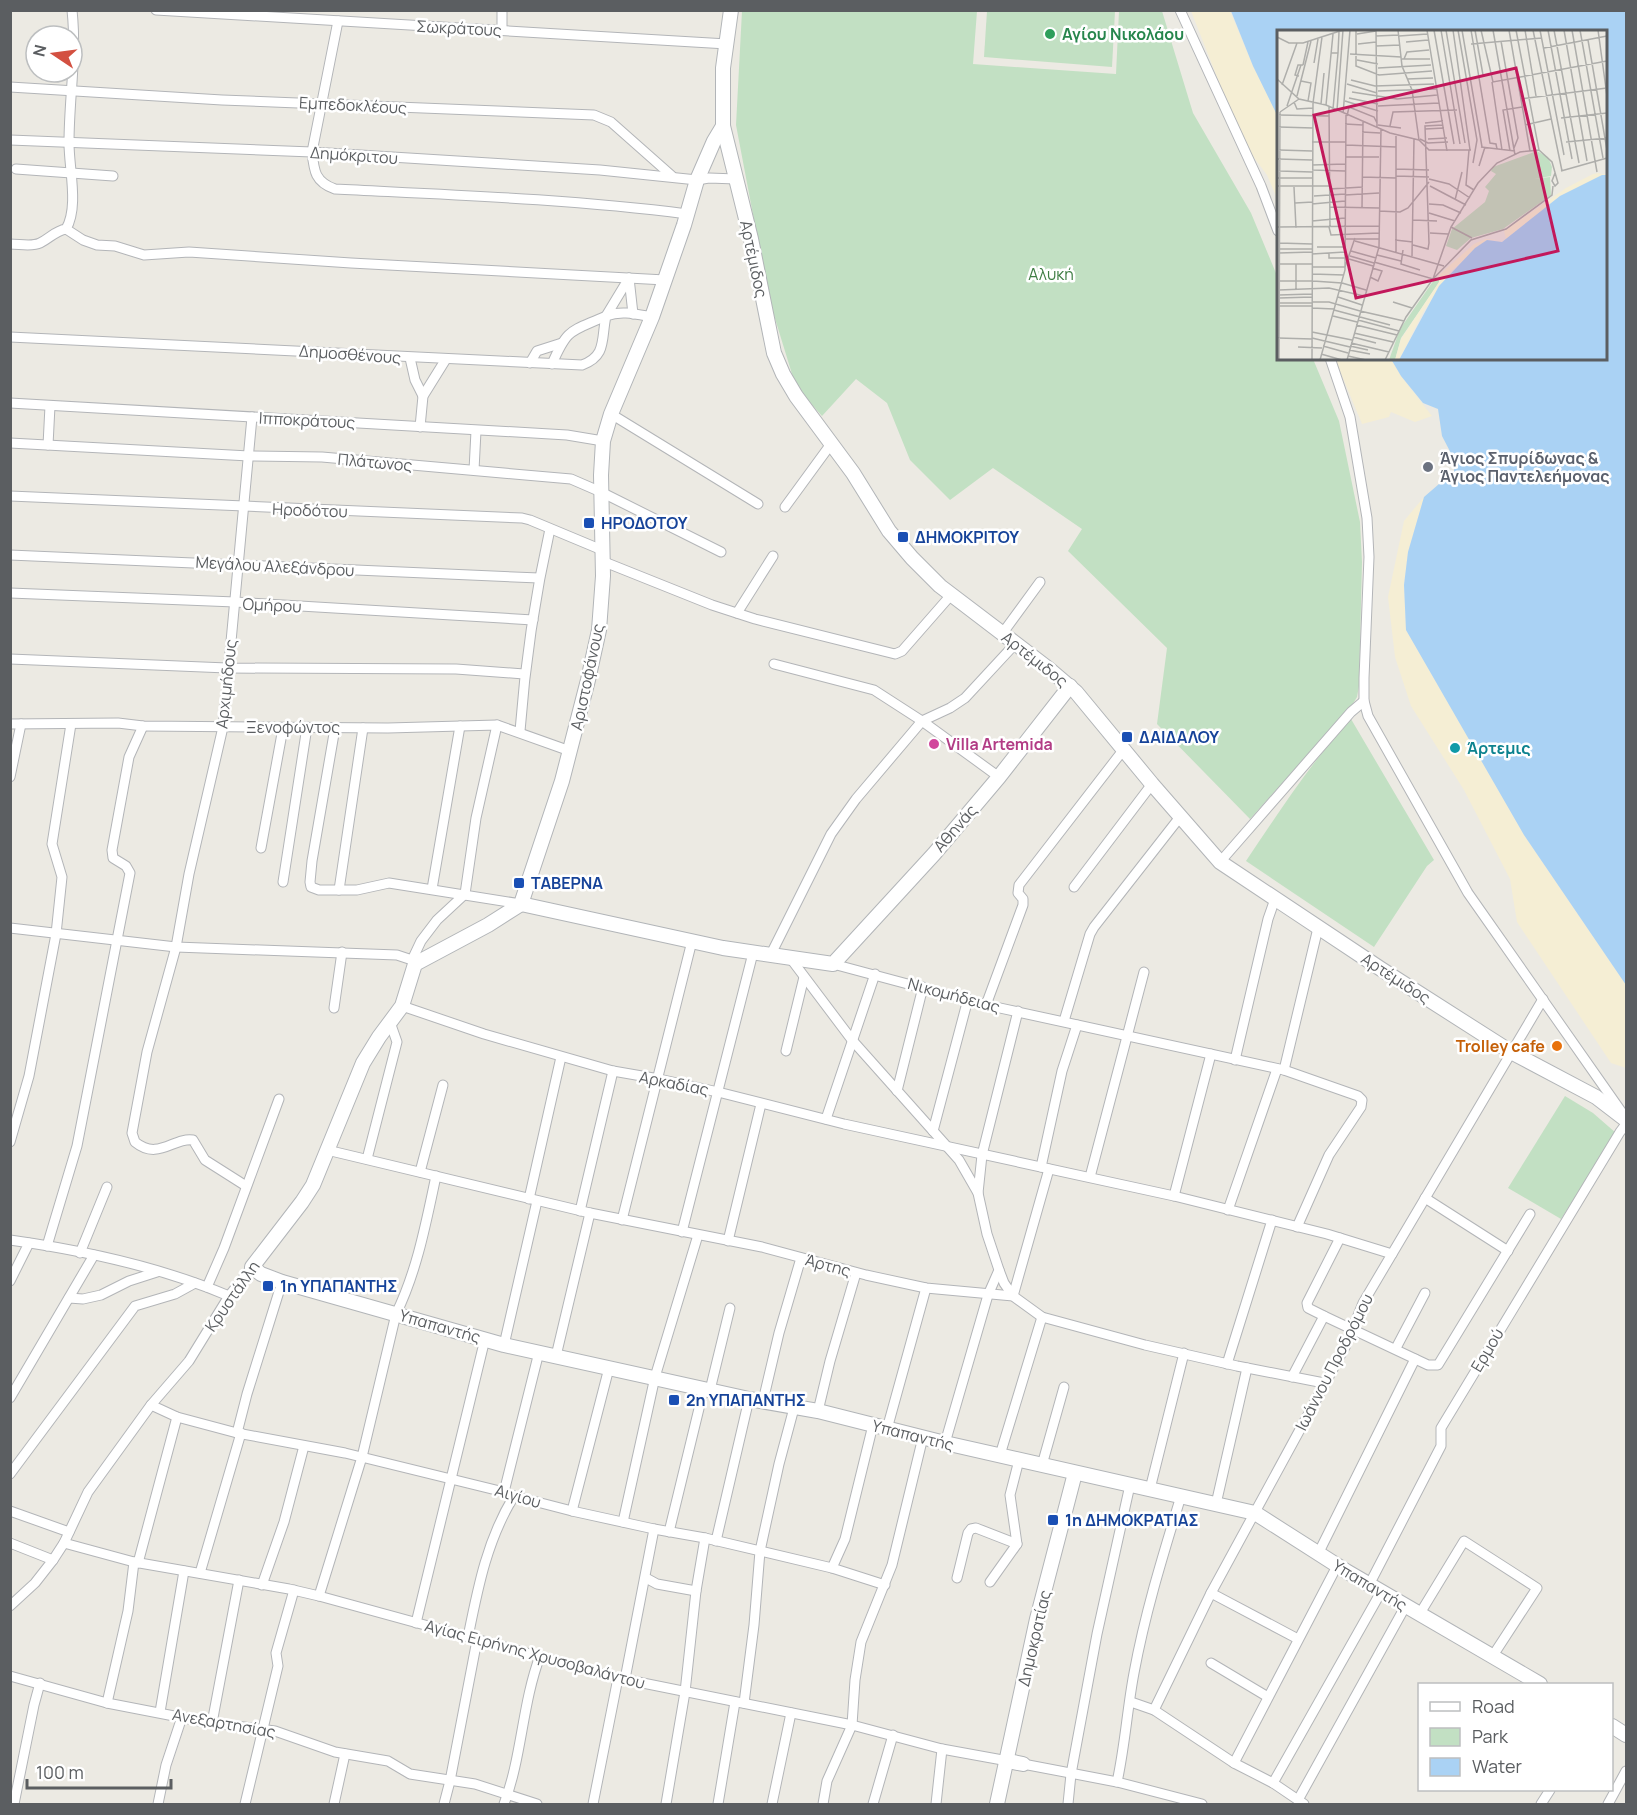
<svg xmlns="http://www.w3.org/2000/svg" width="1637" height="1815" viewBox="0 0 1637 1815" font-family="Manrope,sans-serif">
<rect width="100%" height="100%" fill="#eceae3"/>
<g fill="#c2e0c3">
<path d="M742 11H977L973 64 1116 74 1119 11H1162L1193 113 1251 213 1278 278V358L1313 359 1339 421 1360 522 1362 562 1359 686 1357 697 1351 707 1250 819 1157 724 1167 648 1068 551 1082 529 993 468 950 500 910 460 887 403 856 379 822 416 796 387 769 299 736 125Z"/>
<path d="M987 11H1115L1112 67 984 57Z"/>
<path d="M1351 719 1434 860 1427 866 1374 947 1246 861C1279 812 1311 762 1351 719Z"/>
<path d="M1565 1096 1593 1113 1616 1133 1561 1219 1508 1188Z"/>
</g>
<g fill="#f5eed4">
<path d="M1191 11H1230L1253 66 1278 116V201L1267 175 1243 143Z"/>
<path d="M1335 359H1391L1401 376 1432 416 1415 422 1391 412 1389 417 1362 424Z"/>
<path d="M1424 497 1408 552 1404 585 1406 630 1524 835 1626 985V1068L1611 1063 1517 922 1510 879 1464 790 1411 706 1395 657 1388 597 1404 521Z"/>
</g>
<path fill="#aad2f4" d="M1231 11H1626V985L1524 835 1406 630 1404 585 1408 552 1424 497 1454 471 1455 461 1442 436 1438 409 1423 403 1401 376 1391 359 1606 358V32H1278V117L1253 66Z"/>
<g fill="none" stroke-linecap="round" stroke-linejoin="round">
<defs>
<g id="street">
<path d="M156 10 727 44"/>
<path d="M1180 10 1261 186 1278 231"/>
<path d="M338 21 312 152C314 171 315 182 335 189 453 195 570 199 687 214"/>
<path d="M502 30V10"/>
<path d="M10 87 222 100 594 115 611 122 672 176"/>
<path d="M10 140 312 152 600 170 697 180 709 178 736 179"/>
<path d="M16 169 113 176"/>
<path d="M66 229 83 240 97 245 115 246 144 255 189 252 351 263 665 280"/>
<path d="M10 244C20 244 32 247 40 243 50 238 55 231 66 229 79 207 69 169 69 143 69 97 77 57 72 10"/>
<path d="M629 278 633 314"/>
<path d="M10 337 582 365C607 356 601 339 606 316 621 310 636 314 652 317"/>
<path d="M410 358 415 380 423 396"/>
<path d="M1330 358 1350 417 1367 518 1369 557 1364 678V701L1368 716 1468 893 1623 1114"/>
<path d="M530 363 537 351 562 343"/>
<path d="M552 364C568 327 571 332 606 316L629 278"/>
<path d="M10 403 567 435 603 441"/>
<path d="M611 414 758 504"/>
<path d="M420 427 423 396 446 359"/>
<path d="M10 443 249 456 322 457 571 479 601 492 721 552"/>
<path d="M48 445 50 406"/>
<path d="M474 470 476 431"/>
<path d="M10 496 522 518 530 520 602 550"/>
<path d="M785 507 831 444"/>
<path d="M10 555 539 578"/>
<path d="M602 561 712 605 755 619 895 654 902 651 951 595"/>
<path d="M10 593 235 602 533 620"/>
<path d="M737 613 773 556"/>
<path d="M1002 634 1040 582"/>
<path d="M10 659 227 668 456 669 524 674"/>
<path d="M774 664 874 690 922 721 999 777"/>
<path d="M10 724 118 723 143 726 388 728 497 725 570 751"/>
<path d="M335 728 312 861 310 882 311 887 319 890H357L389 883 521 904"/>
<path d="M520 731C525 663 535 596 550 529"/>
<path d="M10 777 21 724"/>
<path d="M261 848 283 728"/>
<path d="M1220 862 1351 712 1364 701"/>
<path d="M283 882 307 727"/>
<path d="M1074 887 1152 784"/>
<path d="M432 889 460 726"/>
<path d="M339 890 363 728"/>
<path d="M10 928 176 947 397 955 412 960 415 964"/>
<path d="M770 956 831 834 856 799 922 721 950 708 965 698 1015 644"/>
<path d="M791 959 852 1040 959 1160 978 1193 987 1234 999 1270 988 1295 945 1443"/>
<path d="M412 960 421 941 437 920 465 894 476 818 497 725"/>
<path d="M833 964 986 1005 1284 1070 1358 1096 1362 1100 1361 1107 1329 1155 1297 1227"/>
<path d="M986 1005 1023 905V899L1018 893 1019 885 1124 749"/>
<path d="M402 1006 484 1034 613 1071 659 1079 718 1092 844 1124 1174 1196 1327 1234 1392 1254"/>
<path d="M334 1008 342 952"/>
<path d="M1064 1021 1090 934 1094 927 1180 817"/>
<path d="M786 1051 804 977"/>
<path d="M1235 1060 1268 919 1275 899"/>
<path d="M1284 1070 1318 928"/>
<path d="M897 1091 923 987"/>
<path d="M826 1119 875 974"/>
<path d="M933 1131 968 999"/>
<path d="M10 1142 29 1076 56 934 62 877 52 844 71 724"/>
<path d="M327 1150 590 1213 762 1247 866 1275 926 1288 1013 1296 1042 1317 1145 1345 1237 1366 1324 1383"/>
<path d="M367 1159 397 1042 390 1022"/>
<path d="M1041 1167 1062 1071 1077 1025"/>
<path d="M420 1172 443 1085"/>
<path d="M1090 1177 1144 972"/>
<path d="M246 1186 205 1160 193 1140C174 1137 158 1161 135 1142L132 1133 147 1052 176 947 189 874 223 727 252 417"/>
<path d="M978 1193 982 1155 1018 1011"/>
<path d="M1174 1196 1211 1054"/>
<path d="M1425 1198 1508 1251"/>
<path d="M529 1199 561 1057"/>
<path d="M1228 1210 1277 1069"/>
<path d="M580 1211 613 1071"/>
<path d="M622 1220 692 941"/>
<path d="M682 1232 753 953"/>
<path d="M10 1240C81 1250 163 1268 229 1296"/>
<path d="M728 1241 761 1104"/>
<path d="M47 1246 77 1146 130 873 126 866 113 858 112 850 129 757 143 726"/>
<path d="M80 1253 107 1187"/>
<path d="M999 1270 1004 1283 1013 1296"/>
<path d="M10 1281 29 1243"/>
<path d="M207 1287 224 1248 279 1099"/>
<path d="M1013 1296 1049 1169"/>
<path d="M69 1298 83 1299 101 1295 129 1281 157 1272"/>
<path d="M1324 1316 1428 1365H1438L1530 1214"/>
<path d="M504 1345 537 1201"/>
<path d="M1396 1348 1425 1293"/>
<path d="M556 1356 590 1213"/>
<path d="M1227 1364 1272 1220"/>
<path d="M1292 1377 1324 1316 1308 1308 1307 1303 1340 1238"/>
<path d="M710 1390 730 1308"/>
<path d="M10 1398 94 1255"/>
<path d="M763 1401 779 1333 801 1258"/>
<path d="M151 1405 177 1417 237 1433 345 1453 504 1492 514 1496 572 1511 654 1529 705 1538 832 1568 885 1585"/>
<path d="M818 1411 830 1361 856 1273"/>
<path d="M887 1429 926 1288"/>
<path d="M237 1433 247 1394 282 1282"/>
<path d="M1000 1455 1042 1317"/>
<path d="M1042 1465 1064 1387"/>
<path d="M10 1474 135 1306 175 1294 195 1283"/>
<path d="M1150 1489 1184 1353"/>
<path d="M504 1492 539 1352"/>
<path d="M1216 1504 1247 1368"/>
<path d="M10 1511 69 1532"/>
<path d="M572 1511 609 1368"/>
<path d="M623 1522 655 1377 698 1235"/>
<path d="M669 1532 704 1388"/>
<path d="M716 1541 749 1399"/>
<path d="M10 1543 53 1560"/>
<path d="M64 1543 134 1562 289 1589 319 1596 618 1678 852 1725 942 1749 1008 1761"/>
<path d="M1318 1554 1415 1359"/>
<path d="M138 1563 177 1417"/>
<path d="M832 1568 845 1539 873 1425"/>
<path d="M200 1573 241 1433"/>
<path d="M646 1578 657 1584 696 1591"/>
<path d="M957 1578 968 1533 971 1529 976 1528 1017 1544"/>
<path d="M990 1582 1017 1544 1010 1495 1019 1460"/>
<path d="M262 1585 284 1522 304 1446"/>
<path d="M1369 1585 1441 1446V1428L1620 1132 1626 1124"/>
<path d="M1211 1593 1298 1639"/>
<path d="M319 1596 362 1457 396 1314C417 1271 426 1223 436 1176"/>
<path d="M10 1606 35 1583 53 1560 64 1543 88 1492 151 1405 189 1361 229 1296 252 1267"/>
<path d="M1419 1615 1464 1541 1537 1588 1492 1657"/>
<path d="M416 1623 485 1339"/>
<path d="M468 1637C478 1587 487 1540 514 1496"/>
<path d="M1211 1663 1268 1697"/>
<path d="M10 1676 107 1703 205 1722 275 1731 335 1752 388 1761 410 1774 475 1784 537 1804"/>
<path d="M625 1679 654 1529"/>
<path d="M1131 1702 1154 1710 1234 1763 1273 1783 1304 1804"/>
<path d="M107 1703 128 1611 134 1562"/>
<path d="M744 1703 754 1625 760 1551 779 1464 794 1408"/>
<path d="M1154 1710 1211 1593 1346 1345 1363 1303 1543 999"/>
<path d="M160 1712 184 1571"/>
<path d="M212 1723 239 1580"/>
<path d="M1234 1763 1337 1566"/>
<path d="M1023 1764 1117 1782 1202 1804"/>
<path d="M1117 1782C1125 1746 1127 1710 1134 1673 1145 1613 1163 1555 1181 1496"/>
<path d="M1273 1783 1381 1592"/>
<path d="M1298 1800 1405 1607"/>
<path d="M14 1804 34 1705 40 1683"/>
<path d="M158 1804 166 1765 182 1717"/>
<path d="M245 1804 278 1666 276 1653 294 1590"/>
<path d="M334 1804 345 1754"/>
<path d="M444 1804 450 1781 477 1640"/>
<path d="M504 1804C522 1757 522 1704 540 1656"/>
<path d="M593 1804 618 1678"/>
<path d="M666 1804 685 1692 696 1591 705 1538"/>
<path d="M718 1804 735 1702"/>
<path d="M772 1804 791 1713"/>
<path d="M823 1804 827 1781 852 1725 855 1680 861 1642 892 1565 923 1437"/>
<path d="M873 1804 893 1735"/>
<path d="M936 1804 942 1749"/>
<path d="M1068 1804 1071 1774 1097 1634 1130 1485"/>
<path d="M1541 1804 1550 1790"/>
<path d="M1608 1804 1626 1771"/>
</g>
<g id="secondary">
<path d="M731 10 723 68V126L751 239 774 353 783 374 796 396 853 473 889 531 912 558 940 586 1049 669 1076 692 1152 784 1220 862 1381 969 1511 1052 1596 1097 1626 1120"/>
<path d="M723 126 714 141 697 180 684 225 652 317 611 414 603 441 601 475 603 576 599 630 588 680 562 781 521 904 488 925 415 964 402 1006 379 1037 363 1063 313 1185 302 1202 252 1267 261 1274 282 1282 504 1345 749 1399 818 1411 945 1443 1255 1513 1346 1571 1540 1684"/>
<path d="M521 904 723 948 833 964 934 854 999 777 1070 686"/>
<path d="M1612 1726 1626 1735"/>
<path d="M1008 1761 1023 1764"/>
<path d="M997 1804 1037 1619 1075 1473"/>
</g>
</defs>
<use href="#street" stroke="#b3b5b8" stroke-width="11"/>
<use href="#secondary" stroke="#b2b5b8" stroke-width="16"/>
<use href="#street" stroke="#fff" stroke-width="9"/>
<use href="#secondary" stroke="#fff" stroke-width="14"/>
</g>
<circle fill="#2e9e5b" stroke="#fff" stroke-width="2" cx="1050" cy="34" r="6"/>
<circle fill="#6b7280" stroke="#fff" stroke-width="2" cx="1428" cy="467" r="6"/>
<g fill="#1a4fb4" stroke="#fff" stroke-width="2">
<rect x="583" y="517" width="12" height="12" rx="3"/>
<rect x="897" y="531" width="12" height="12" rx="3"/>
<rect x="1121" y="731" width="12" height="12" rx="3"/>
<rect x="513" y="877" width="12" height="12" rx="3"/>
<rect x="262" y="1280" width="12" height="12" rx="3"/>
<rect x="668" y="1394" width="12" height="12" rx="3"/>
<rect x="1047" y="1514" width="12" height="12" rx="3"/>
</g>
<circle fill="#d1479c" stroke="#fff" stroke-width="2" cx="934" cy="744" r="6"/>
<circle fill="#0f9aa8" stroke="#fff" stroke-width="2" cx="1455" cy="748" r="6"/>
<circle fill="#e8710a" stroke="#fff" stroke-width="2" cx="1557" cy="1046" r="6"/>
<g text-anchor="middle" dominant-baseline="central" stroke-width="5" stroke-linejoin="round" paint-order="stroke">
<g font-size="16" fill="#5b5e61" stroke="#fff">
<text transform="translate(459 28) rotate(3)">Σωκράτους</text>
<text transform="translate(353 105) rotate(3)">Εμπεδοκλέους</text>
<text transform="translate(354 155) rotate(4)">Δημόκριτου</text>
<text transform="translate(754 259) rotate(78)">Αρτέμιδος</text>
<text transform="translate(350 354) rotate(4)">Δημοσθένους</text>
<text transform="translate(307 420) rotate(3)">Ιπποκράτους</text>
<text transform="translate(375 462) rotate(5)">Πλάτωνος</text>
<text transform="translate(310 510) rotate(2)">Ηροδότου</text>
<text transform="translate(275 566) rotate(3)">Μεγάλου Αλεξάνδρου</text>
<text transform="translate(272 605) rotate(3)">Ομήρου</text>
<text transform="translate(1035 659) rotate(38)">Αρτέμιδος</text>
<text transform="translate(587 677) rotate(-78)">Αριστοφάνους</text>
<text transform="translate(226 684) rotate(-84)">Αρχιμήδους</text>
<text x="293" y="727">Ξενοφώντος</text>
<text transform="translate(955 828) rotate(-49)">Αθηνάς</text>
<text transform="translate(1396 978) rotate(33)">Αρτέμιδος</text>
<text transform="translate(954 995) rotate(15)">Νικομήδειας</text>
<text transform="translate(674 1083) rotate(11)">Αρκαδίας</text>
<text transform="translate(828 1265) rotate(15)">Άρτης</text>
<text transform="translate(232 1296) rotate(-55)">Κρυστάλλη</text>
<text transform="translate(440 1326) rotate(16)">Υπαπαντής</text>
<text transform="translate(1487 1350) rotate(-59)">Ερμού</text>
<text transform="translate(1334 1362) rotate(-63)">Ιωάννου Προδρόμου</text>
<text transform="translate(913 1435) rotate(14)">Υπαπαντής</text>
<text transform="translate(518 1496) rotate(16)">Αιγίου</text>
<text transform="translate(1370 1585) rotate(31)">Υπαπαντής</text>
<text transform="translate(1034 1638) rotate(-77)">Δημοκρατίας</text>
<text transform="translate(535 1654) rotate(15)">Αγίας Ειρήνης Χρυσοβαλάντου</text>
<text transform="translate(224 1723) rotate(10)">Ανεξαρτησίας</text>
</g>
<g font-size="16" font-weight="bold" fill="#27864d" stroke="#fff" text-anchor="start">
<text x="1062" y="34">Αγίου Νικολάου</text>
</g>
<g font-size="16" fill="#3e7d43" stroke="#fff">
<text x="1051" y="274">Αλυκή</text>
</g>
<g font-size="16" font-weight="bold" fill="#5b616d" stroke="#fff" text-anchor="start">
<text x="1440" y="458">Άγιος Σπυρίδωνας &amp;<tspan x="1440" dy="18">Άγιος Παντελεήμονας</tspan></text>
</g>
<g font-size="16" font-weight="bold" fill="#164399" stroke="#fff" text-anchor="start">
<text x="601" y="523">ΗΡΟΔΟΤΟΥ</text>
<text x="915" y="537">ΔΗΜΟΚΡΙΤΟΥ</text>
<text x="1139" y="737">ΔΑΙΔΑΛΟΥ</text>
<text x="531" y="883">ΤΑΒΕΡΝΑ</text>
<text x="280" y="1286">1η ΥΠΑΠΑΝΤΗΣ</text>
<text x="686" y="1400">2η ΥΠΑΠΑΝΤΗΣ</text>
<text x="1065" y="1520">1η ΔΗΜΟΚΡΑΤΙΑΣ</text>
</g>
<g font-size="16" font-weight="bold" fill="#b23c85" stroke="#fff" text-anchor="start">
<text x="946" y="744">Villa Artemida</text>
</g>
<g font-size="16" font-weight="bold" fill="#0d838f" stroke="#fff" text-anchor="start">
<text x="1467" y="748">Άρτεμις</text>
</g>
<g font-size="16" font-weight="bold" fill="#c56008" stroke="#fff" text-anchor="end">
<text x="1545" y="1046">Trolley cafe</text>
</g>
</g>
<g transform="translate(1277 30)">
<rect width="330" height="330" fill="#eceae3"/>
<path d="M260 121 271 127 275 137 274 146 257 149 273 147 274 165 226 199 194 208 180 220 169 216 175 199 208 172 212 161 208 157 219 144 214 141 216 137ZM159 247 163 251 124 308 118 330H112L123 299Z" fill="#c2e0c3"/>
<path d="M316 144 321 143 330 145 283 166 229 209 227 201 289 158ZM208 209 220 210H210L173 242 146 282 122 330H118L124 309 162 252V245L197 214Z" fill="#f5eed4"/>
<path d="M325 145H330V330H122L162 256 198 218 210 210 225 212 283 166Z" fill="#aad2f4"/>
<path fill="none" stroke="#aeaeab" stroke-width="1.5" d="M79 0V36L102 45 155 41M99 0 100 97M121 0 125 36 135 60 142 110M150 0 170 121M157 0 177 114M164 0 183 114M169 0 188 113M176 0 193 120M181 0 200 110 196 133M185 0 205 117M194 0 213 113 219 114 220 119M198 0 206 45M204 0 216 52 330 31M216 0 238 125M232 0 253 121M248 0 259 66M256 0 285 141M263 0 287 125M271 0 295 129M277 0 302 133M287 0 310 131M295 0 320 142M303 0 326 128M321 0 330 66M80 4 99 1M99 6 122 5M122 6 150 4M0 7 12 13H26L66 0M311 10 330 120M224 11 241 108 237 118M129 12 151 10M81 14 99 12M194 14 265 8M99 16 123 15M267 18 330 6M54 23H61L56 79M61 23 62 2M73 24 124 27M125 29H153M127 29 130 22 152 20M80 30 101 34M37 33 41 9M26 35 31 12M101 38 154 35M22 46 18 45 21 35H26M0 49 22 69 49 75 113 103 142 110M130 49 156 48M74 50 98 56 157 54M24 51 34 53 31 71M215 52 225 120M70 54 100 63M5 55 20 13M101 61 159 59M75 62 120 69 160 65M20 66 34 11M72 68 101 74M244 69 330 58M68 71 101 81M17 72 20 79 36 78M44 74 47 43M49 75 56 4M10 76 24 35M101 76 162 73M52 77 53 197M60 80 66 0M3 82 22 69M66 84 73 0M2 85 52 86M70 86 72 77 97 87 100 93M284 88 330 83M148 93 166 91M68 94 86 95M101 95 124 98M248 95 274 89M113 96 116 82 180 80M2 97 36 98M148 99 167 98M85 102 103 103M143 109 151 113 171 112M151 109 170 108M142 110 152 120H194M35 112H69M289 112 330 108M69 115 119 117M204 117 238 121M2 120 35 121M192 120 189 155 197 160M262 120 275 132 281 153 278 156 275 151 278 143M233 121 226 80 245 77M69 127H102M1 129 35 130M35 135 68 134M202 136 208 117M119 139 152 140M35 140 68 141M2 141 35 142M284 141 330 128M119 146 152 147M85 147 119 148M1 148H35M152 149 172 154 193 168M0 156H52M153 156 189 175M17 157 19 198M52 159 86 157M68 165 102 163M37 166 68 164M178 170 185 142M18 173 36 172M35 174 68 171M152 174 166 175 184 183M53 177 102 178M85 178 86 92M102 181 123 182 131 178 152 152M152 183 178 191M136 190 160 191M35 191 68 188M1 197 102 196M52 197 54 205 102 203M174 197 195 208M153 203 171 204M69 209H102M118 210 136 212M78 211 167 236M2 213 35 214M136 215 151 219 152 213 148 96 166 95M40 217H69M2 219H35M126 220 124 234 143 240M74 221 99 228M119 222V104M2 223 35 222M52 223V228H68M35 224 68 222M100 225 124 231M73 226 97 233M135 226 137 109M72 229 96 236M97 232 156 249 194 210 229 199 275 165 276 156M2 234H35M35 237H68L78 208M35 244 67 245M93 247 101 251 105 241 95 238M2 251H35M36 251 65 253M65 253 89 260M2 260 52 258 87 266M19 260V234M2 265 35 264M61 267 85 275M2 268 35 267M35 272H52L83 281M116 272 135 278M2 273H35M2 276H35M35 278 57 279M57 280 113 295M83 281 127 291M56 286 80 292M81 290 122 301M79 295 120 305M35 302 75 310M77 303 116 312M76 307 99 313M1 308 35 309M35 308 73 317M74 313 112 322M46 316 71 323M73 316 91 320M21 317 45 318M72 320 93 324M44 324 65 330M71 326 89 330M2 330 3 82M35 330 36 73 45 7M43 330 68 240 69 85M70 330 102 217 104 99M108 330 129 287 156 249 174 197 201 153 220 133 243 122 262 120 239 0"/>
<path fill="#c2185b" fill-opacity="0.15" stroke="#c2185b" stroke-width="3" d="M239 38 281 221 79 268 37 85Z"/>
<rect width="330" height="330" fill="none" stroke="#5b5e61" stroke-width="3"/>
</g>
<rect width="1637" height="1815" fill="none" stroke="#5b5e61" stroke-width="24"/>
<rect x="1418" y="1683" width="195" height="108" fill="#ffffff" stroke="#bdbfc0" stroke-width="1.5"/>
<rect x="1430" y="1702" width="30" height="9" fill="#ffffff" stroke="#bdbfc0" stroke-width="1.5"/>
<text x="1472" y="1713" font-size="18" fill="#5b5e61">Road</text>
<rect x="1430" y="1728" width="30" height="18" fill="#c2e0c3" stroke="#bdbfc0" stroke-width="1.5"/>
<text x="1472" y="1743" font-size="18" fill="#5b5e61">Park</text>
<rect x="1430" y="1758" width="30" height="18" fill="#aad2f4" stroke="#bdbfc0" stroke-width="1.5"/>
<text x="1472" y="1773" font-size="18" fill="#5b5e61">Water</text>
<g transform="translate(54 54) rotate(283)"><circle r="28" fill="#ffffff" stroke="#bdbfc0" stroke-width="1.5"/>
<path d="M0-4.5L10 22L0 15L-10 22Z" fill="#d35041"/>
<text y="-9" font-size="16" font-weight="bold" text-anchor="middle" fill="#5b5e61">N</text>
</g>
<path d="M27 1779v9h144v-9" fill="none" stroke="#5b5e61" stroke-width="3"/>
<text x="36" y="1779" font-size="18" fill="#5b5e61" stroke="#ffffff" stroke-width="4.5" paint-order="stroke">100 m</text>
</svg>
